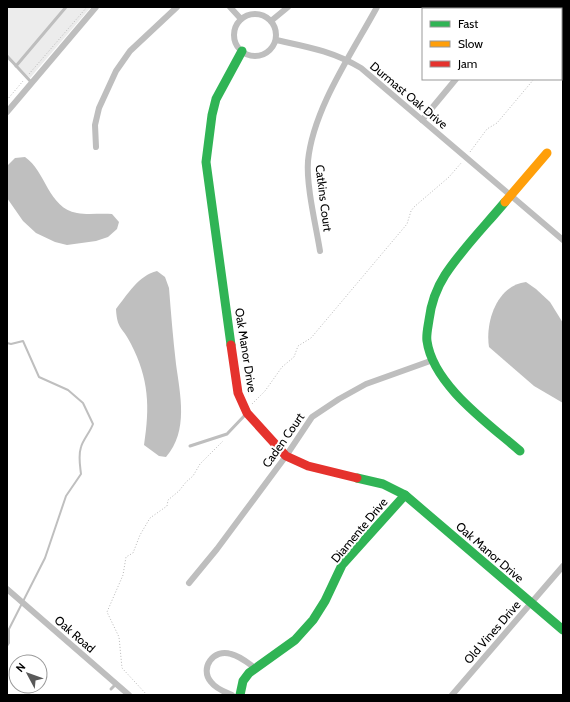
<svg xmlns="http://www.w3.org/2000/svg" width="570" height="702" viewBox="0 0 570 702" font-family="Cabin,sans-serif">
<rect width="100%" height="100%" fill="#fff"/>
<path fill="#ececec" d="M7 7H91L30 78 7 59Z"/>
<g fill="#bfbfbf">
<path d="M25 157C46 171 48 208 77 213 88 215 100 213 112 214L119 222 117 229 108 237 96 241 67 245 55 242 36 233 23 221 7 198V166L15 158Z"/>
<path d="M157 271 165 277 169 288C171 313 173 339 176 364 180 394 189 431 166 457L159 456 144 445C150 407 149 379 131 344 123 327 117 330 116 309 127 295 139 275 157 271Z"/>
<path d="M526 282 536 289 550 302 563 323V403L534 386 489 347C485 322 497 285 526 282Z"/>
</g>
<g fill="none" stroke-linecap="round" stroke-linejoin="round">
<path stroke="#bfbfbf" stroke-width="2" d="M7 343 11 344 23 341 39 377 68 390 83 403 93 424C90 432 83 440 81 447 78 456 80 465 81 474L66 496 45 558 9 629V643L7 646"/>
<g stroke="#b9b9b9" stroke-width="1" stroke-dasharray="1 2" stroke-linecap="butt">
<path d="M486 7 488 9"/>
<path d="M521 7 524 9"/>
<path d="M561 36 563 37"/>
<path d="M561 72 563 73"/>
<path d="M29 74 87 7"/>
<path d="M7 100 23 81"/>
<path d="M470 152 487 129 497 123 534 79"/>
<path d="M252 404 265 391 282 367 294 357 298 346 311 338 407 224 411 211 414 207 449 177 462 162"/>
<path d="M147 695 122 668 119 637 107 612 123 575 126 557 133 553 140 535 150 518 167 506 168 500 179 491 186 482 193 476 200 464 223 441"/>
</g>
<g stroke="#bebebe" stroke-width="3">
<path d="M7 56 32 83"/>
<path d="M16 66 66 7"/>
<path d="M190 446 227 434 246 414"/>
<path d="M111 689 116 684"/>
</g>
<g stroke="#bebebe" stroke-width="6">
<path d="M230 7 241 19"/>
<circle cx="255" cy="35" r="21"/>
<path d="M271 21 288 7"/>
<path d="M276 40C308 47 332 51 361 68L563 240"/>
<path d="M7 112 96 7"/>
<path d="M422 120 456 79"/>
<path d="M96 147 95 125 99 108 116 71 130 51 177 7"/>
<path d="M320 251C316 226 306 185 308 161 313 109 352 53 377 7"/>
<path d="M189 583 217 549 286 456 312 417 339 399 366 384 433 360"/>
<path d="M7 589 129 695"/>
<path d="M232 695C225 692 216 689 211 682 199 668 214 648 231 654 240 656 248 663 255 668"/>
<path d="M452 695 563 566"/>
</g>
<g stroke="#30b455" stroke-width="9">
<path d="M505 202C485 226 462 249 445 275 436 289 431 304 429 320 428 327 426 335 427 341 433 385 489 424 520 451"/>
<path d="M231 345 206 162 212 115 216 99 242 51"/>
<path d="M357 478 383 484 405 495 563 630"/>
<path d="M240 695 243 681 249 673 295 640 313 620 325 601 342 565 405 495"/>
</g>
<g stroke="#ff9f0a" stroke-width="9">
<path d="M505 7 508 9"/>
<path d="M561 55 563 57"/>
<path d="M505 202 547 153"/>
</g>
<path stroke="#e5322d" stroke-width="9" d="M231 345 238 393 247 413 286 456 308 466 357 478"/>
</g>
<g text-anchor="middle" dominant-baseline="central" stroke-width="4" stroke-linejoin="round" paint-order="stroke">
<g font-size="12" fill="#000" stroke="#fff">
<text transform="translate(409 95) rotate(40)">Durmast Oak Drive</text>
<text transform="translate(324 198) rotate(83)">Catkins Court</text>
<text transform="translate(246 350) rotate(81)">Oak Manor Drive</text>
<text transform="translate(283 440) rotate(-55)">Caden Court</text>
<text transform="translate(359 530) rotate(-50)">Diamente Drive</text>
<text transform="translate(490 552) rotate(41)">Oak Manor Drive</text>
<text transform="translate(492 632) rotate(-49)">Old Vines Drive</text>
<text transform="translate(75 634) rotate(41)">Oak Road</text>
</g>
</g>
<rect width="570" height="702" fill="none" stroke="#000000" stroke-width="16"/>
<rect x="422" y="8" width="140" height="72" fill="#ffffff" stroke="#999999"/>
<rect x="430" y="21" width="20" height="6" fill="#30b455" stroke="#999999"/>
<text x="458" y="28" font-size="12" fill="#000000">Fast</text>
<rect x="430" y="41" width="20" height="6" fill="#ff9f0a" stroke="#999999"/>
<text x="458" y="48" font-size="12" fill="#000000">Slow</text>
<rect x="430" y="61" width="20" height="6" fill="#e5322d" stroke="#999999"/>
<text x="458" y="68" font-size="12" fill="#000000">Jam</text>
<g transform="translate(28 674) rotate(311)"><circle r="19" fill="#ffffff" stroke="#999999"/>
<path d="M0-3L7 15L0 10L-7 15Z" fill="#595959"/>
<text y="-6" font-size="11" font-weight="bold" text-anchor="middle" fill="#000000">N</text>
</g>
</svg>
